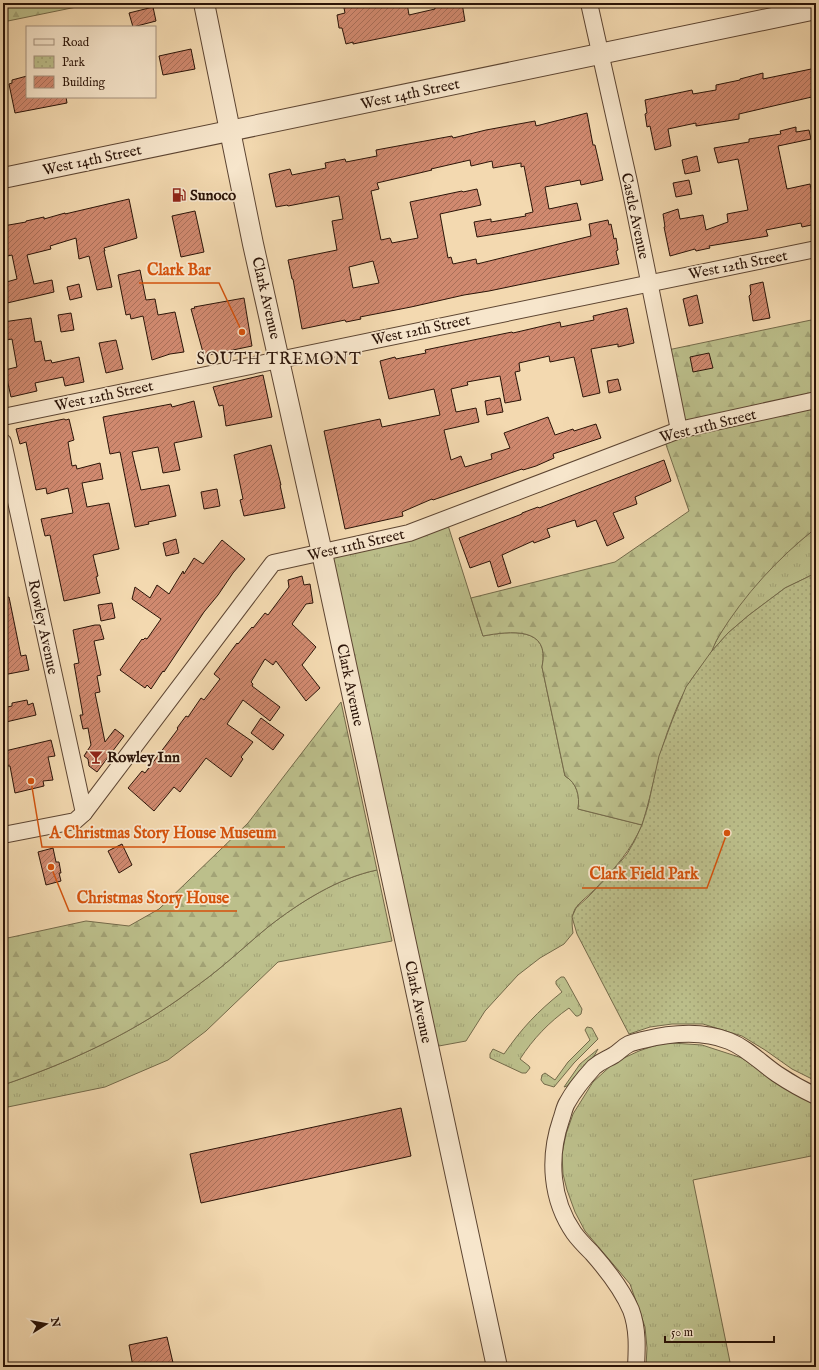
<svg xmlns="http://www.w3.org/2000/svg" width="819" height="1370" viewBox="0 0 819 1370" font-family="'IM FELL English',serif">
<defs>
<pattern id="grass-tufts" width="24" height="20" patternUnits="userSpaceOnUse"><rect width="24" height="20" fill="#bcbf8b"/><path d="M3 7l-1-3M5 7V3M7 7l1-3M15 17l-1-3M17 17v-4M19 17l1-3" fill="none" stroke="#a2a376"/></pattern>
<pattern id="forest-firs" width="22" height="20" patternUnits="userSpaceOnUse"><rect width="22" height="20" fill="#bcbf8b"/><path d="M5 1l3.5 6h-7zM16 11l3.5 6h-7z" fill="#a2a376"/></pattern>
<pattern id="park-dots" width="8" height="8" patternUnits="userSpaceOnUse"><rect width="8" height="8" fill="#bcbf8b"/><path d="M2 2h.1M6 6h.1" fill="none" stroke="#a2a376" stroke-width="1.8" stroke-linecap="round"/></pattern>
<pattern id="building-hatch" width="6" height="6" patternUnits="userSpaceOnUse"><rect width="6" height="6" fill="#d0896f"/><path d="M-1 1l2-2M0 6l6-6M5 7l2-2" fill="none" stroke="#a96f59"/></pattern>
</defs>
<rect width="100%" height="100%" fill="#f3d9b0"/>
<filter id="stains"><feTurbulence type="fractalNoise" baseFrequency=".005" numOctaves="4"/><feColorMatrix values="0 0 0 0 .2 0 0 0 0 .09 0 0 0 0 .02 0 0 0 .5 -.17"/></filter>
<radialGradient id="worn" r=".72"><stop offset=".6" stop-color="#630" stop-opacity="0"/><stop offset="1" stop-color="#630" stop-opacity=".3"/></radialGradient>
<g fill="url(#grass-tufts)" stroke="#746a4a">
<path d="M446 519 483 636C510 631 551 626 542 667L565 776C577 783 580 796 578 809L642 825C631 850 616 867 597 887 592 893 578 903 575 909 571 917 572 925 573 933L564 944 540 958 518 975 485 1011 466 1041 428 1048 322 553Z"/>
<path d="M816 528V573L785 588 749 615 728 633 711 652C732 604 775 560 816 528Z"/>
<path d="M377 870 392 941 278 962 206 1031 168 1060 105 1087 3 1108V1085C65 1064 125 1037 179 999 192 989 207 979 220 968 236 955 252 940 268 927 300 902 338 878 377 870Z"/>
<path d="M561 977H564L566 980 582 1009 581 1014 578 1016H576L569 1008C549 1022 533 1039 520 1059L529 1066 530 1068 526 1073H522L490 1058V1054L493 1049 504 1054C522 1028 537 1012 562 992L556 984V981Z"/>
<path d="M587 1027 592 1028 598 1039 574 1063 554 1087 544 1084 541 1080 542 1075 545 1073 555 1080 568 1062 590 1040 585 1030Z"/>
<path d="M672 1043 702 1045 742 1058 786 1089 816 1105V1155L693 1180 731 1367H646L647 1348 645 1327 630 1284 585 1231 575 1212 567 1190 563 1174 562 1154 566 1134 573 1114 593 1082 615 1062 639 1051 659 1044Z"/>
<path d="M598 1049 593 1058 581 1069 567 1086 564 1087 580 1064Z"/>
</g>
<g fill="url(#forest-firs)" stroke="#746a4a">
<path d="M3 3H96L3 22Z"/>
<path d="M816 319V528C778 558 744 595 719 636 715 642 713 649 710 655 702 666 693 675 687 687 681 697 676 709 672 720 658 754 653 790 642 825L578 809C580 796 577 783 565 776L542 667C551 626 510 631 483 636L471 598 615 562 689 511 663 436 679 430 663 351Z"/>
<path d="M341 702 377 870C338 878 300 902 268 927 252 940 236 955 220 968 207 979 192 989 179 999 125 1037 65 1064 3 1085V939L86 921 129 926 159 909 248 823Z"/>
</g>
<path fill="url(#park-dots)" stroke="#746a4a" d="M816 573V1081L792 1069 765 1050 742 1036 703 1024H672L650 1027 629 1034 577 934 572 917 576 908 588 897 611 873 627 854 635 840 642 825 648 806 659 756 672 721 686 687 711 652 728 633 749 615 785 588Z"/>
<g fill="url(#building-hatch)" stroke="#2b1408" fill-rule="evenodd">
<path d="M343 3H407L409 15 435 9 434 3H462L465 21 353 44V42L346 44 342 28H339L337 15 345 13Z"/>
<path d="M153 7 156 21 133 27 129 13Z"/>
<path d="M191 49 195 69 163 75 159 56Z"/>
<path d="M816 68V96L739 114V119L696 126V123L668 129 671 146 655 150 650 126 647 127 645 114 647 113 645 100 692 90 693 94 716 90V85L740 80V79L763 73V79Z"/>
<path d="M27 76V97H66L67 103 15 113 9 84 12 83V80Z"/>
<path d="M587 113 593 145H595L603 180 581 185 580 180 545 187 549 209 577 203 581 220 477 237 474 222 491 219V222L526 216 525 214 533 212 524 166 521 167V163L493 168 492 161 471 166 470 160 431 169 432 170 377 183 379 189 371 191 381 240 390 238 392 243 418 238 410 202 462 191 463 192 477 189 481 205 440 214 448 258 451 257 453 264 476 259 477 264 591 236 589 224 608 220 609 225 611 224 614 239 616 238 618 250 616 251 619 264 489 291 464 295 411 307 360 317 361 319 346 322 345 320 302 329 293 279H292L288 260 337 250 332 221 343 219 339 196 288 206 287 205 276 207 269 174 290 169 292 175 326 168 325 163 345 159 346 162 377 156 376 150 452 136 453 138 486 130 535 121 536 126ZM373 261 379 283 353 288 349 267Z"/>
<path d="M796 127V132L809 130 811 139 778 146 787 189 810 184 816 212V224L802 227 801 223 766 230 768 236 709 246 710 248 696 251 695 249 670 256 664 227H665L663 214 678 209 680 219 703 215 706 230 728 222 727 214 748 210 738 159 718 163 714 148 749 142V139L781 134 780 131Z"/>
<path d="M697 156 700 171 685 174 682 160Z"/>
<path d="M689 180 692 194 676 197 673 183Z"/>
<path d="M129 199 137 238 104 248 105 251H104L112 287 97 290 89 256 79 259 76 238 50 246 51 249 27 255 34 284 52 280 54 292 3 304V283L17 279 12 255 3 257V226L26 222V221L44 217V219L65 213V214Z"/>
<path d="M195 211 204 252 181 257 172 216Z"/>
<path d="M140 270 146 300 155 299 158 315 175 312 184 352 170 354 152 360 143 316 131 319 130 314 126 315 118 275Z"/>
<path d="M763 282 770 318 753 321 749 296 751 294 750 285Z"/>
<path d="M79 284 82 297 70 300 67 287Z"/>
<path d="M697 295 703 323 689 326 683 299Z"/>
<path d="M244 298 252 346 204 356 191 309 195 308 194 307Z"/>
<path d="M627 308 634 343 618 347V344L591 349 600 393 583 397 574 357 550 362 549 356 519 363 520 371 515 372 521 400 505 403 500 376 467 382 468 385 451 389 456 412 476 408 479 422 444 430 451 460 461 456 465 467 492 459 491 454 510 448 504 433 548 417 555 435 573 429 574 431 596 424 601 438 553 454 554 458 536 466 523 470 522 469 433 500 432 499 402 512 403 516 345 529 324 431 380 419 382 427 440 415 434 389 389 399 380 361 395 357 396 359 426 353 425 350 512 332 513 333 560 322 561 327 594 320 593 316Z"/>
<path d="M71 313 74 330 61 332 58 315Z"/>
<path d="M31 318 35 342 41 341 45 361 51 360 52 363 79 357 84 382 65 386 63 377 35 383 37 391 11 397 5 370 17 367 12 339 6 340 3 322Z"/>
<path d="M116 340 123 369 106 373 99 343Z"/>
<path d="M709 353 713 368 693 372 690 357Z"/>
<path d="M263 375 272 417 226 426 223 405 219 406 213 387Z"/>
<path d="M618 379 621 390 609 393 607 381Z"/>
<path d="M500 398 503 412 487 415 485 401Z"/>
<path d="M194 401 202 437 174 443 180 470 163 473 158 447 132 452 141 490 169 485 176 516 148 522 149 524 135 527 120 452 110 454 103 417 171 404 172 407Z"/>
<path d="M64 419 66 420 69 419 74 440 68 442 72 466 76 465 77 469 100 463 103 479 82 483 87 507 109 503 119 549 93 555 98 576 96 577 100 593 64 601 50 535 45 536 41 519 73 513 68 488 47 494 46 488 36 490 26 442 20 444 16 429Z"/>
<path d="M271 445 281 485H280L285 508 244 516 240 500 243 499 234 455Z"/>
<path d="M664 460 671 481 635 497 637 504 613 513 624 538 607 546 596 520 577 527 575 520 547 529 550 537 534 543 533 541 502 555 511 583 498 587 490 561 470 568 459 538 522 514V513L538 507 539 508Z"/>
<path d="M217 489 220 506 204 509 201 492Z"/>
<path d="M176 539 179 553 166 556 163 543Z"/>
<path d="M222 540 245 559 233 573 218 595 204 612 164 672 163 671 151 689 147 685 145 688 120 670 142 639 143 640 145 638 147 639 161 619 132 599 135 587 150 598 157 585 169 594 183 571 184 574 194 558 203 564Z"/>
<path d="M302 576 304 585 310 584 313 603 306 604 292 624 316 647 302 665 320 688 306 701 276 661 273 665 265 659 251 682 253 684 252 686 280 707 270 721 243 700 227 724 253 742 241 757 243 759 231 777 206 758 180 792 174 787 154 811 128 788 142 771 145 773 178 729 177 728 186 716 188 717 201 698 204 700 220 679 214 674 237 643 238 644 252 627 253 628 265 613 268 615 289 587 288 580Z"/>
<path d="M9 597 21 656 26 655 29 670 3 675V598Z"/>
<path d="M112 603 115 618 101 621 98 605Z"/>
<path d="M95 625H100L104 639 94 641 101 675 97 676 100 692 95 693 105 742 115 729 124 736 97 772 89 766 88 759 84 756 91 745 88 728 83 729 80 715H83L74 664 79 663 73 630Z"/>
<path d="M27 700 28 705 33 703 36 715 6 722 3 708 12 706V703Z"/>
<path d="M261 718 284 735 273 750 251 733Z"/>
<path d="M51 740 55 756 48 757 53 780 43 781 44 786 15 793 10 766H8L5 751Z"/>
<path d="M122 844 132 865 119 873 108 851Z"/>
<path d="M53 848 56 862H59L61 873H59L61 881 46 885 38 852Z"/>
<path d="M401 1108 411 1156 201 1203 190 1154Z"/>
<path d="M167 1337 174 1367H133L129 1345Z"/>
</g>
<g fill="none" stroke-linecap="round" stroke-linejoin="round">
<defs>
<g id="minor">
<path d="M589 3 629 182 679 430"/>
<path d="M3 417 816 249"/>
<path d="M3 442 84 813"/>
<path d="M3 835 75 821 84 813 273 563 409 533 679 430 816 400"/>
<path d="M636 1367C637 1348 638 1329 631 1310 622 1289 607 1270 592 1253 586 1247 579 1240 574 1233 551 1200 548 1158 561 1120 563 1115 564 1108 567 1103 574 1090 584 1078 594 1067 602 1060 606 1060 614 1055 620 1051 623 1047 629 1044 633 1042 639 1041 643 1040 671 1033 702 1030 729 1041 747 1048 761 1063 777 1074 789 1082 803 1090 816 1096"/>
</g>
<g id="tertiary">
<path d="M204 3 253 244 322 553 497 1367"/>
<path d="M3 178 816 9"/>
</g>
</defs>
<use href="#minor" stroke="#5d4532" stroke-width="18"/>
<use href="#tertiary" stroke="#5d4532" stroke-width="22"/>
<use href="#minor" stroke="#f7e6cc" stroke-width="16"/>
<use href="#tertiary" stroke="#f7e6cc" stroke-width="20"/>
</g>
<defs>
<symbol id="fuel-bare" viewBox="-9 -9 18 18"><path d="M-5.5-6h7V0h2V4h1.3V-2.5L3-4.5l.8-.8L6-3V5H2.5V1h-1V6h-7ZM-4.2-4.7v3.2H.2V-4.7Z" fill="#8f2418" stroke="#f7e6cc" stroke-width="2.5" paint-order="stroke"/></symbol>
<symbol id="bar-bare" viewBox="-9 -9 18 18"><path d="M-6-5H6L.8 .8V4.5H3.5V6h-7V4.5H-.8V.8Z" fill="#8f2418" stroke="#f7e6cc" stroke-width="2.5" paint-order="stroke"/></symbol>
</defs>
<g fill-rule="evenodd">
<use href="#fuel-bare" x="169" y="185" width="20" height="20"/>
<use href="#bar-bare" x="86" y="747" width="20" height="20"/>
</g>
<g text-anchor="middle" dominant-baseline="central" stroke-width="3.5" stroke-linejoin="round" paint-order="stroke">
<g font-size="15" fill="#2b1408" stroke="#f7e6cc">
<text transform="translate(410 94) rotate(-12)">West 14th Street</text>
<text transform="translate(92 160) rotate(-12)">West 14th Street</text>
<text transform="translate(635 216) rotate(78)">Castle Avenue</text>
<text transform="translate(738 265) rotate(-11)">West 12th Street</text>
<text transform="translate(266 298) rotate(77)">Clark Avenue</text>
<text transform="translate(421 330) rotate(-12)">West 12th Street</text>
<text transform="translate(104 396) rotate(-12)">West 12th Street</text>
<text transform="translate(708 426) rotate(-14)">West 11th Street</text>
<text transform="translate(356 545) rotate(-13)">West 11th Street</text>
<text transform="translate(43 627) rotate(78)">Rowley Avenue</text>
<text transform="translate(350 685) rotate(78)">Clark Avenue</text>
<text transform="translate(418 1002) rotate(78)">Clark Avenue</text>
</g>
<g font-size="15" font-weight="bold" fill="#2b1408" stroke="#f7e6cc" text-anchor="start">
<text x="190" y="195">Sunoco</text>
<text x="107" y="757">Rowley Inn</text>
</g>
<g font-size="16" letter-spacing="1" fill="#2b1408" stroke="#f7e6cc">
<text x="279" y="360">SOUTH TREMONT</text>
</g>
</g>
<path fill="none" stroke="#d5520c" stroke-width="1.5" d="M242 332L219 283H139M31 781L42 847H285M727 833L707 888H582M51 867L69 911H237"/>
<g fill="#d5520c" stroke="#f7e6cc" stroke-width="1.5">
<circle cx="242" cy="332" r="4"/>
<circle cx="31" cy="781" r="4"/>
<circle cx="727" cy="833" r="4"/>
<circle cx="51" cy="867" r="4"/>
</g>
<g font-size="16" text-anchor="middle" font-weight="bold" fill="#d5520c" stroke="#f7e6cc" stroke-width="3.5" stroke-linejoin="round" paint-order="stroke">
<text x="179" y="275">Clark Bar</text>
<text x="163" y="838">A Christmas Story House Museum</text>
<text x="644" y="879">Clark Field Park</text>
<text x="153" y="903">Christmas Story House</text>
</g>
<rect width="819" height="1370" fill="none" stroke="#f3d9b0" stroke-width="16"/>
<rect x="4" y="4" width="811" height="1362" fill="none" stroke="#2b1408" stroke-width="2"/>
<rect x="8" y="8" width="803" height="1354" fill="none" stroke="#2b1408"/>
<rect x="26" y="26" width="130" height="72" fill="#f7e6cc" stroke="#a5927e"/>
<rect x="34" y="39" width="20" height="6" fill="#f7e6cc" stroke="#a5927e"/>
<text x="62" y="46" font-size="12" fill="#2b1408">Road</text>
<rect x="34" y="56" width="20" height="12" fill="url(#park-dots)" stroke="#a5927e"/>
<text x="62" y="66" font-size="12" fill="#2b1408">Park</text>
<rect x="34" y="76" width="20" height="12" fill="url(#building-hatch)" stroke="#a5927e"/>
<text x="62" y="86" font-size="12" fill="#2b1408">Building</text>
<g transform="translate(46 1324) rotate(79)" stroke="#f7e6cc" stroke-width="3" paint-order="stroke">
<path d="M0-3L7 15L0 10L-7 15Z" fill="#2b1408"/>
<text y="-6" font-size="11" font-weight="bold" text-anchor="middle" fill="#2b1408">N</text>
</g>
<path d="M665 1336v6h109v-6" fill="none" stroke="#2b1408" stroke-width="2"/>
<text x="671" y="1336" font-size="12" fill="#2b1408" stroke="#f7e6cc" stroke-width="3" paint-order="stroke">50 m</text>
<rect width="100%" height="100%" filter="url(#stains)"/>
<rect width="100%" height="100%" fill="url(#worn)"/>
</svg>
